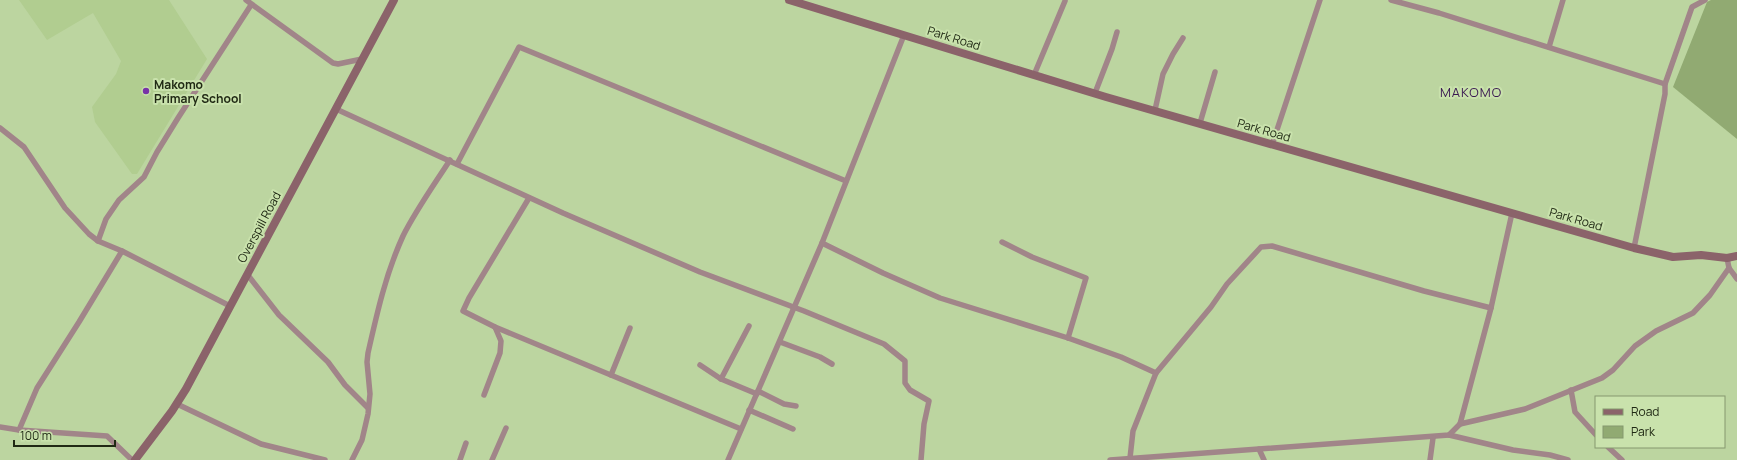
<svg xmlns="http://www.w3.org/2000/svg" width="1737" height="460" viewBox="0 0 1737 460" font-family="Manrope,sans-serif">
<rect width="100%" height="100%" fill="#bcd5a0"/>
<path fill="#b1cd90" d="M19 0H169L207 59 137 174H132L95 122 92 107 116 74 121 61 93 13 47 40Z"/>
<path fill="#91aa72" d="M1711 0H1737V139L1673 87 1707 2Z"/>
<g fill="none" stroke-linecap="round" stroke-linejoin="round">
<g stroke="#a18589" stroke-width="5.5">
<path d="M246 0 333 63 338 64 362 59"/>
<path d="M1391 0 1439 13 1665 84"/>
<path d="M1549 47 1563 0"/>
<path d="M1034 75 1065 1"/>
<path d="M1095 93 1112 49 1117 32"/>
<path d="M336 109 563 213 700 272 804 311 884 344 905 361V383L910 390 929 401 924 424 921 460"/>
<path d="M1155 110 1163 74 1173 54 1183 38"/>
<path d="M1200 123 1215 72"/>
<path d="M0 128 24 147 65 208 89 234 98 241 122 251 230 306"/>
<path d="M1272 145 1320 0"/>
<path d="M457 164 519 47 846 181"/>
<path d="M529 198 469 298 463 311 495 327 741 429"/>
<path d="M98 241 106 219 119 200 144 177 157 152 178 118 251 5"/>
<path d="M1002 242 1032 257 1086 278 1068 338"/>
<path d="M822 243 883 273 940 298 1068 338 1121 357 1156 373"/>
<path d="M1634 248 1665 94V84L1692 7 1705 0"/>
<path d="M1727 258 1729 268 1737 279"/>
<path d="M247 274 279 315 328 362 345 385 368 408"/>
<path d="M780 342 820 357 832 364"/>
<path d="M700 365 721 379 757 394"/>
<path d="M611 375 630 328"/>
<path d="M721 379 749 326"/>
<path d="M1571 390 1575 412 1596 435"/>
<path d="M758 391 784 404 796 406"/>
<path d="M484 395 500 353 501 341 495 327"/>
<path d="M177 404 261 444 325 460"/>
<path d="M749 410 793 429"/>
<path d="M1460 424 1525 409 1602 378 1613 370 1635 346 1656 331 1693 313 1710 295 1729 268"/>
<path d="M0 427 19 430 107 436 132 460"/>
<path d="M19 430 37 388 79 322 122 251"/>
<path d="M1449 435 1513 450 1550 455 1568 460"/>
<path d="M1608 447 1622 460"/>
<path d="M1259 449 1264 460"/>
<path d="M1130 458 1133 431 1156 373 1211 307 1227 284 1261 247 1272 246 1424 291 1491 308"/>
<path d="M352 460 362 440 368 414 370 394 367 362 368 353C377 313 386 273 403 236 416 210 434 185 450 160"/>
<path d="M460 460 466 443"/>
<path d="M492 460 506 428"/>
<path d="M728 460 822 243 904 35"/>
<path d="M1110 460 1449 435 1460 424 1491 308 1512 213"/>
<path d="M1430 460 1433 438"/>
</g>
<g stroke="#8b636a" stroke-width="8">
<path d="M789 0 1106 97 1634 248 1673 257 1701 255 1727 258 1737 256"/>
<path d="M135 460 172 411 186 389 394 0"/>
</g>
</g>
<circle fill="#7833a7" stroke="#c9e2ac" stroke-width="1.5" cx="146" cy="91" r="4"/>
<g text-anchor="middle" dominant-baseline="central" stroke-width="4" stroke-linejoin="round" paint-order="stroke">
<g font-size="12" fill="#202914" stroke="#c9e2ac">
<text transform="translate(954 38) rotate(17)">Park Road</text>
<text transform="translate(1264 130) rotate(16)">Park Road</text>
<text transform="translate(1576 219) rotate(16)">Park Road</text>
<text transform="translate(259 227) rotate(-62)">Overspill Road</text>
</g>
<g font-size="12" font-weight="bold" fill="#202914" stroke="#c9e2ac" text-anchor="start">
<text x="154" y="84">Makomo<tspan x="154" dy="14">Primary School</tspan></text>
</g>
<g font-size="13" letter-spacing="1" fill="#3a1951" stroke="#c9e2ac">
<text x="1471" y="92">MAKOMO</text>
</g>
</g>
<rect x="1595" y="396" width="130" height="52" fill="#c9e2ac" stroke="#85986f"/>
<rect x="1603" y="409" width="20" height="6" fill="#8b636a" stroke="#85986f"/>
<text x="1631" y="416" font-size="12" fill="#202914">Road</text>
<rect x="1603" y="426" width="20" height="12" fill="#91aa72" stroke="#85986f"/>
<text x="1631" y="436" font-size="12" fill="#202914">Park</text>
<path d="M14 440v6h101v-6" fill="none" stroke="#202914" stroke-width="2"/>
<text x="20" y="440" font-size="12" fill="#202914" stroke="#c9e2ac" stroke-width="3" paint-order="stroke">100 m</text>
</svg>
